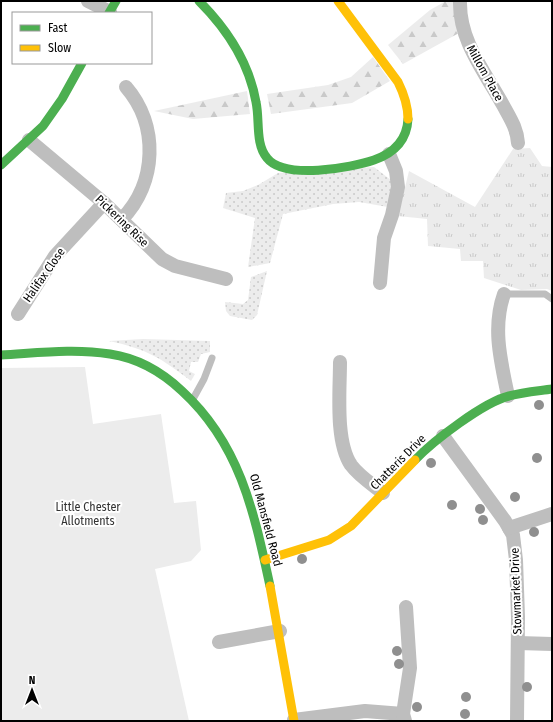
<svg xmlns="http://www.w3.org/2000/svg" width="553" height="722" viewBox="0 0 553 722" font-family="'Fira Sans Condensed',sans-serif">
<defs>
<pattern id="grass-dots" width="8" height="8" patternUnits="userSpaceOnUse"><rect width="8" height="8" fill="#ececec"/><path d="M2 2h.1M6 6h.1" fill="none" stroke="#c9c9c9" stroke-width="1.8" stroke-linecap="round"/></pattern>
<pattern id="forest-firs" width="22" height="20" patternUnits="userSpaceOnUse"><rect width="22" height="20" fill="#ececec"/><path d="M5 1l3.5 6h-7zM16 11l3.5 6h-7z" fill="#c9c9c9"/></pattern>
<pattern id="park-tufts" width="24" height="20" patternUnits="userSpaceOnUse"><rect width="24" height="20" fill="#ececec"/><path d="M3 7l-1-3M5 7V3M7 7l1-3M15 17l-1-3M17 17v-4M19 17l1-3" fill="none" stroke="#c9c9c9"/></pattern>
</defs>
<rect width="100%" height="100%" fill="#fff"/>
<g fill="url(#grass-dots)">
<path d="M374 167 396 184 388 207 359 202 333 204 283 214 270 263 248 267 255 218 223 208 226 193 243 191 258 185 278 173Z"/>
<path d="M267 271 257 315 252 320 230 316 226 311 225 302 243 304 248 300 251 277Z"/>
<path d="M143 339 210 341V352L201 354 198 362H191L189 371 195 374 191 381C161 358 147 349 109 341Z"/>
</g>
<g fill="url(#forest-firs)">
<path d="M446 1H454L459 33 403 64 388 45 430 10Z"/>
<path d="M373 57 390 81 352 103 271 114 267 94 328 85 351 77Z"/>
<path d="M247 91 250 114 193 119 154 111Z"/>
</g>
<path fill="url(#park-tufts)" d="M530 148 542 166 552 167V291L547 289 521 290 484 278 483 261H461L460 249 428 246 427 219 398 216 409 171 475 207 513 149Z"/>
<path fill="#ececec" d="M85 367 93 424 161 414 174 503 196 501 201 550 191 561 155 569 189 721H1V368Z"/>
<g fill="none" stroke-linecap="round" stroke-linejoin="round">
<g stroke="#bebebe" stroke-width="7">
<path d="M504 294H545L552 299"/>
<path d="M193 399 204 379 212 358"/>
</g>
<g stroke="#bebebe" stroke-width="14">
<path d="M88 1 110 12"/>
<path d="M460 1C459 41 485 72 503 105 510 118 517 128 518 143"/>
<path d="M29 140 104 203 162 259 175 266 226 279"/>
<path d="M122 219C157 183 159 125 126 87"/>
<path d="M380 283 384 238 392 215 398 187 396 171 389 154"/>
<path d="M504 294C492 328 501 362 508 396"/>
<path d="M18 314 55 256 104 203"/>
<path d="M340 362C340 391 335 441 351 465 359 476 373 485 383 493"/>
<path d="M443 436 505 521 513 535 516 560 518 617 517 721"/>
<path d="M509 528 552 514"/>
<path d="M219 642 280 631"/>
<path d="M518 643 552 644"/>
<path d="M294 720 365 711 403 714"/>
<path d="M405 721 403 714 410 668 406 607"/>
</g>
<g stroke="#4caf50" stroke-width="9">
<path d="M199 1C227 29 249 62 256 102 260 120 255 144 267 158 284 180 351 168 374 160 394 153 407 140 408 119"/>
<path d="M109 13 116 1"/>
<path d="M1 165 43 126 62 99 82 63"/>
<path d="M1 355C37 353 74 348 110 354 137 358 162 372 182 391 240 444 254 512 270 586"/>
<path d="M415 460C433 441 484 402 509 396 523 392 538 391 552 389"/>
</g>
<g stroke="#ffc107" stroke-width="9">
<path d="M338 1 398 82C404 94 408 105 408 119"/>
<path d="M265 560 329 540 351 526 415 460"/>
<path d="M270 586 294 721"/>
</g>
</g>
<g fill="#8f8f8f">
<circle cx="539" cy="405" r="5"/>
<circle cx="537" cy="458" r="5"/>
<circle cx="431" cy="463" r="5"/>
<circle cx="515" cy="497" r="5"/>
<circle cx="452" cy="505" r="5"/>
<circle cx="480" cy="509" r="5"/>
<circle cx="483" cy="520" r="5"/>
<circle cx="534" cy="532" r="5"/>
<circle cx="302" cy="559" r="5"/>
<circle cx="397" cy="651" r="5"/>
<circle cx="399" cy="664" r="5"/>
<circle cx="527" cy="687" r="5"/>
<circle cx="466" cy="697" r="5"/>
<circle cx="417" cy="707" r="5"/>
<circle cx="465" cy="714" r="5"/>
</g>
<g text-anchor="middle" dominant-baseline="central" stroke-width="4" stroke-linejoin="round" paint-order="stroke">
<g font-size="12" fill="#000" stroke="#fff">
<text transform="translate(485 73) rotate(61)">Millom Place</text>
<text transform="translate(122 221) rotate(44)">Pickering Rise</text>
<text transform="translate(44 275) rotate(-55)">Halifax Close</text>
<text transform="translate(398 462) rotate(-45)">Chatteris Drive</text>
<text transform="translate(266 520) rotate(75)">Old Mansfield Road</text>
<text transform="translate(516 591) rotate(-92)">Stowmarket Drive</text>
</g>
<g font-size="12" fill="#333" stroke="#fff">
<text x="88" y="507">Little Chester<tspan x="88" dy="14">Allotments</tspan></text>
</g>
</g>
<rect width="553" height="722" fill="none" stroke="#000000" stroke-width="4"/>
<rect x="12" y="12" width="140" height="52" fill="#ffffff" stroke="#999999"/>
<rect x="20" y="25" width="20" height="6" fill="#4caf50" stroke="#999999"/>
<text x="48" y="32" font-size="12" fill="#000000">Fast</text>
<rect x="20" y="45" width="20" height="6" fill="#ffc107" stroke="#999999"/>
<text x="48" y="52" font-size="12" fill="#000000">Slow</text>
<g transform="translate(32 690)" stroke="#ffffff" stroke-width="3" paint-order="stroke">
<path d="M0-3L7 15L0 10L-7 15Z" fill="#000000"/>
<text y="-6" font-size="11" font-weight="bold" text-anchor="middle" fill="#000000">N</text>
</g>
</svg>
